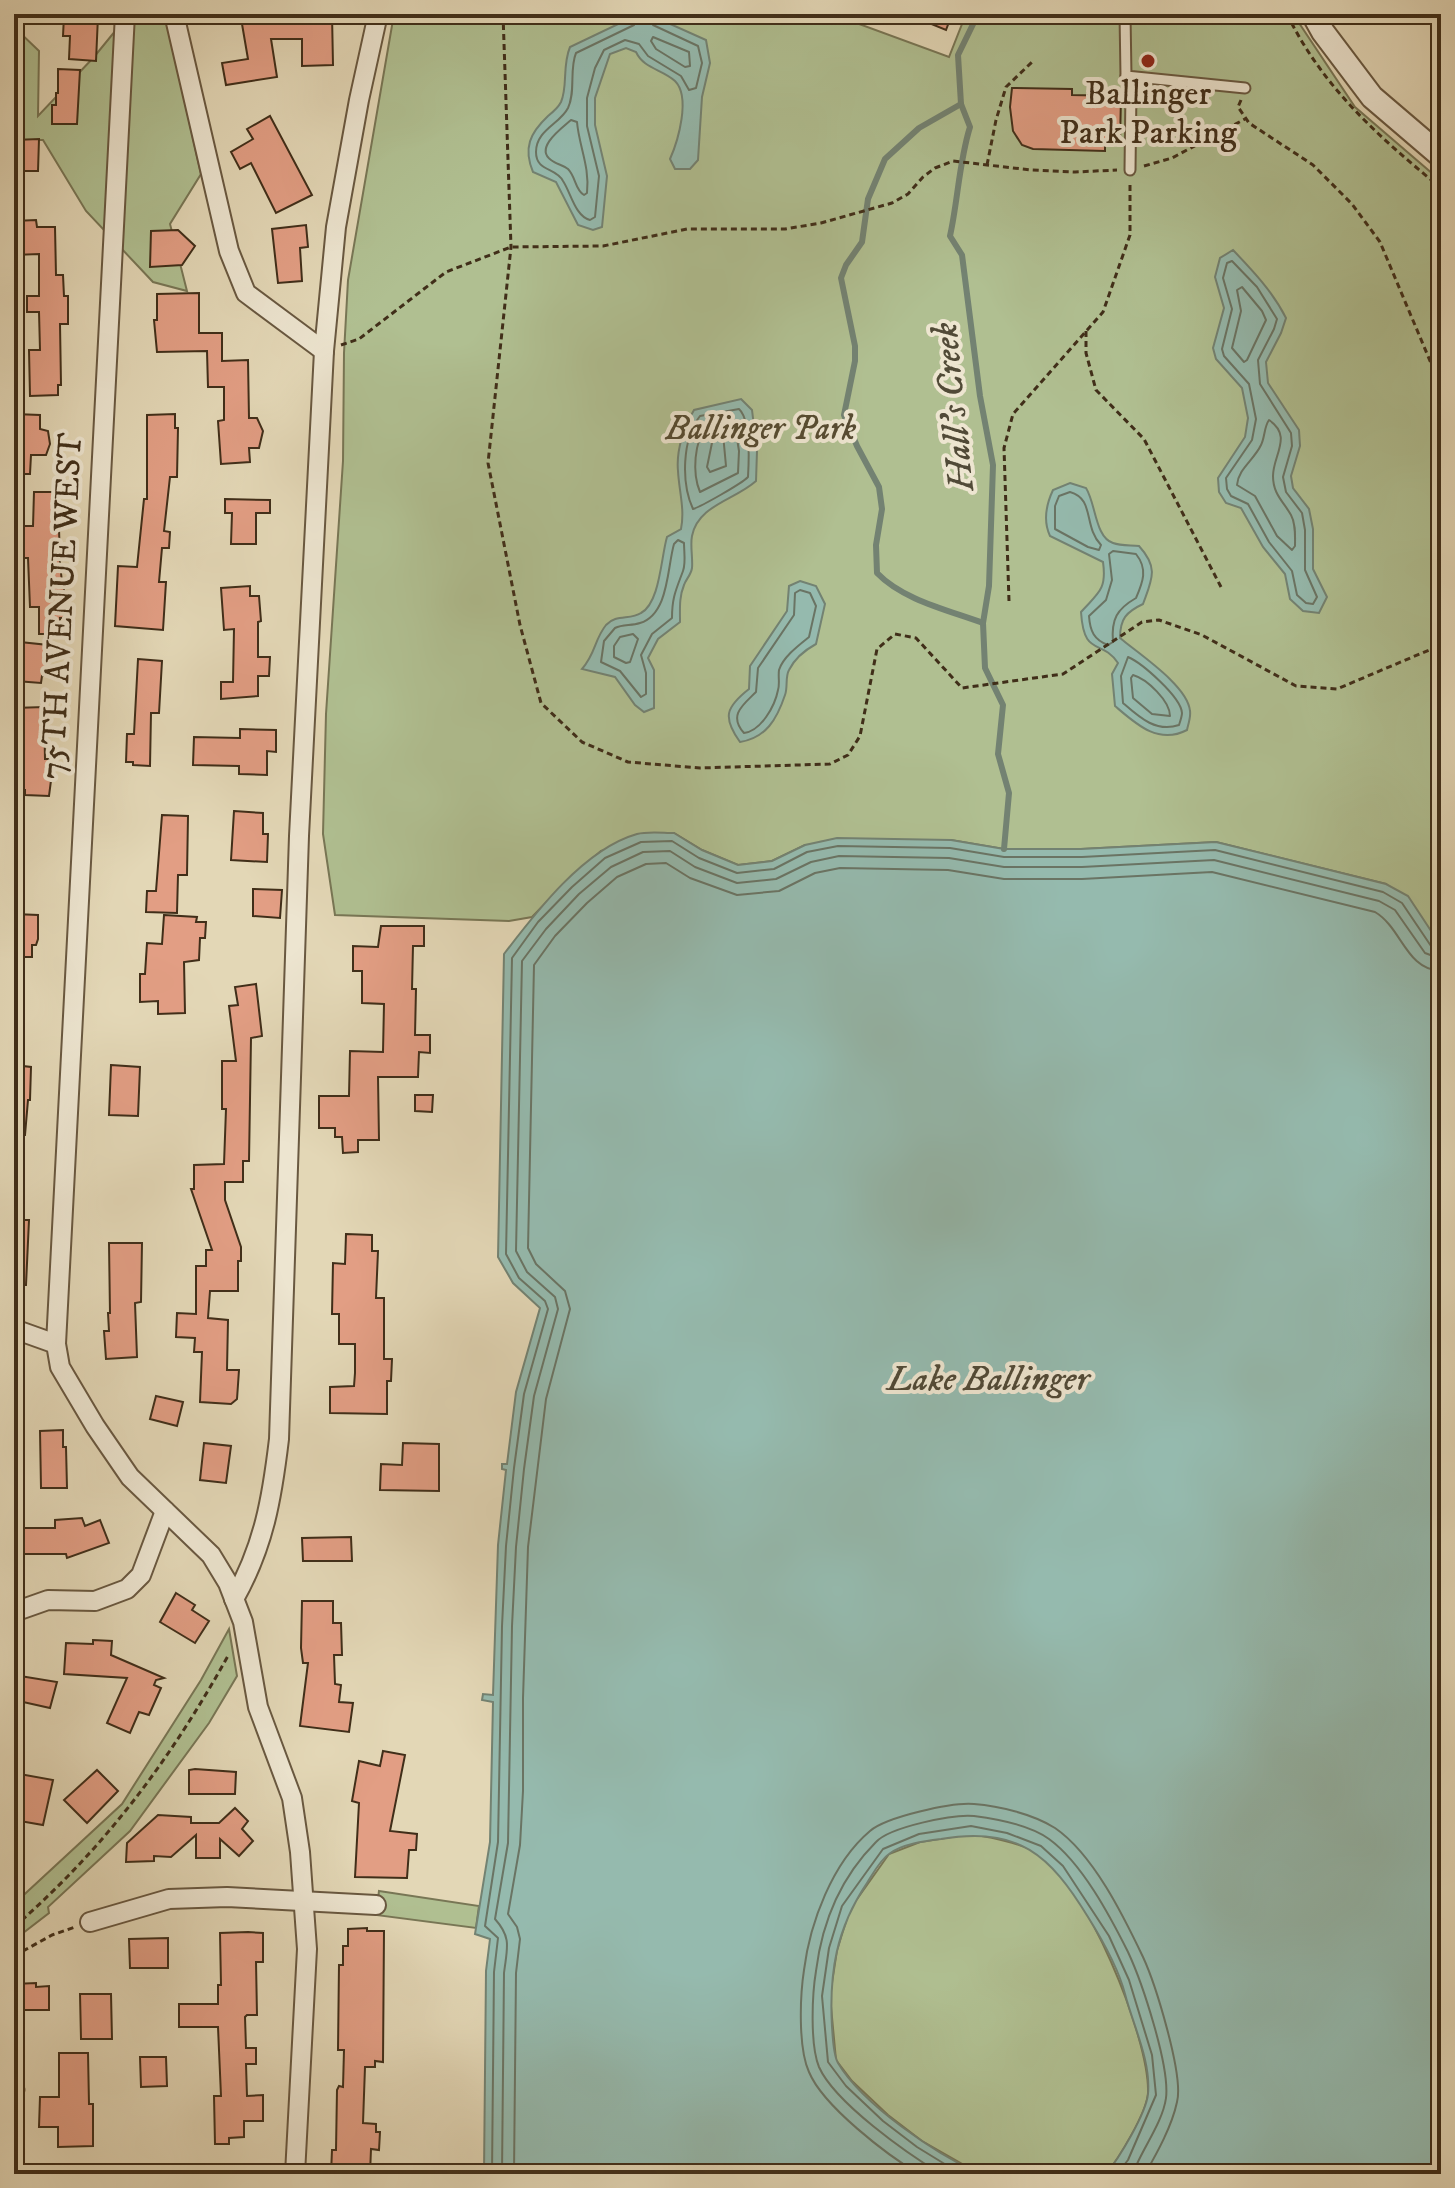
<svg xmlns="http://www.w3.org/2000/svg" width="1455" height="2188" viewBox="0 0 1455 2188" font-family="'IM FELL DW Pica',serif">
<rect width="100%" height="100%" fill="#e3d7b6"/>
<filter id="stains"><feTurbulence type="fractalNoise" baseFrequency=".0025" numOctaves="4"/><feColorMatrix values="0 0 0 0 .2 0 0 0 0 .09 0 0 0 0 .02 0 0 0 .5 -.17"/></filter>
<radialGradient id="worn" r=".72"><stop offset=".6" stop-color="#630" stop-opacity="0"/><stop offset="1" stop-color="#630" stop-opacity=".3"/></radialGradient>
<g fill="#b0bf91" stroke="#787655" stroke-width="2">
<path d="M129 14H165L201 174 170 224 187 291 153 282 86 211 43 140H14V27L39 51 38 116 94 57Z"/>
<path d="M394 14H832L949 57 966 14H1293L1355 107 1441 181V946L1424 922 1386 884 1216 842 1081 849H1004L951 840 805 845 772 861 738 865 702 850 674 833 601 851 567 881 532 917 509 921 335 915 323 834 326 714 343 461 344 353 348 280Z"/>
<path d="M229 1629 237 1676 209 1723 130 1831 48 1907 49 1913 14 1940V1904L122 1804 201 1680Z"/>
<path d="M971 1834C993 1838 1016 1842 1036 1852 1085 1879 1150 2038 1148 2093 1147 2112 1119 2159 1106 2174H980L922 2141 888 2115 852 2081 836 2060 830 1996 837 1950 850 1909 889 1854 920 1842Z"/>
<path d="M379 1891 479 1906 476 1928 376 1915Z"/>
</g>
<g fill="#95baae" stroke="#738272" stroke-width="2">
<path d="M639 14H648L706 40 710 63 702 97 698 160 690 169H675L670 159C678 141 691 97 675 81 662 69 644 69 636 52L626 48 610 54 595 98V125L607 176 602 227 593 230 578 225 556 182 533 172C523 148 530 133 548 116 553 112 558 108 561 102 568 86 562 66 570 47Z"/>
<path d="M1233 250C1253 271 1273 292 1286 318L1281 333 1266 362 1268 383 1299 430 1300 446 1291 476 1293 488 1309 509 1313 529V569L1327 597 1319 613 1303 611 1290 599 1285 574 1263 547 1241 508 1226 503 1219 492 1218 478 1245 437 1248 418 1242 388 1216 359 1213 348 1224 308 1215 277 1220 258Z"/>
<path d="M741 399 752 410 757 451 756 481C735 500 698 505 692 536 690 546 693 558 692 568 691 575 686 579 684 585 679 597 680 609 680 622L658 639 648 658 654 670V708L644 712 635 705 615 677 582 669C596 653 594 640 606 625 616 614 630 620 641 613 660 603 661 557 667 537L681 529C685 509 679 491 678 471 676 450 684 427 694 410Z"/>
<path d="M1070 483 1086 488C1096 504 1095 537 1113 543 1121 546 1131 545 1139 546 1159 568 1152 579 1143 604 1126 612 1120 619 1120 638 1139 654 1188 686 1190 711 1191 717 1188 725 1187 730 1158 745 1136 724 1115 706L1112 674 1118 663C1101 638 1084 658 1081 612 1098 593 1107 590 1103 562L1050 536C1043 521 1046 505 1053 490Z"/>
<path d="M800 581 816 586 825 604 816 644C805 650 795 658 789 670 785 677 788 687 785 695 777 719 766 738 740 742 722 717 726 707 749 689L750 666 787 611 789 586Z"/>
<path d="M674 833 702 850 738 865 772 861 805 845 837 838 951 840 1004 849H1081L1216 842 1386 884 1408 896 1441 946V2174H1106C1119 2158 1146 2114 1148 2094 1151 2061 1133 2025 1125 1994 1118 1967 1103 1941 1088 1917 1050 1855 1019 1826 941 1839 925 1841 902 1844 889 1854 880 1860 873 1874 867 1883 836 1929 829 1973 832 2027 833 2038 833 2054 838 2063 863 2105 936 2154 980 2174H484L486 1971 490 1939 475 1934 490 1842 493 1702 482 1700 483 1694 493 1695 498 1545 506 1470 502 1469V1464H507L516 1392 540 1308 513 1283 498 1257 504 954C536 912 584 849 637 834 648 831 663 833 674 833Z"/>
</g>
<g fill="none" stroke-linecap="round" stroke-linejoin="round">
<g stroke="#6a7464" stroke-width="2">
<path d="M639 14 634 25 576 53C569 70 576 91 568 108 560 124 536 130 536 152 536 172 556 167 563 181 571 193 575 216 590 220L595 217 599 176 587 126V98L595 68 604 50 625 40 639 44 648 56 681 76 689 90 696 88 702 63 698 46 653 25 649 14"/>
<path d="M653 37 689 52 690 66 685 67 656 49 651 41Z"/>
<path d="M571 120 577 122C579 146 590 167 587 193L584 195C575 190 576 177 568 169 563 165 556 164 551 160 534 148 562 128 571 120Z"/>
<path d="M1232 261 1257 287 1277 319 1274 329 1258 360 1260 384 1291 433 1292 446 1283 477 1286 492 1302 513 1305 530V570L1317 597 1313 604 1306 603 1297 595 1292 571 1269 542 1248 504 1231 496 1227 489 1226 478 1252 440 1256 419 1249 384 1224 356 1222 349 1232 309 1223 278 1227 263Z"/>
<path d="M1242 287 1262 311 1266 320 1247 360 1244 362 1232 348 1241 311 1237 290Z"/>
<path d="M739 409C751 420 749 460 748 477 741 484 702 506 693 509 681 483 682 439 700 416Z"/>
<path d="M734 420 739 451 738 473 700 492C692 473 694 442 707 425Z"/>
<path d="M1269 420C1293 436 1273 455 1273 476 1273 494 1283 501 1291 515 1296 524 1295 536 1295 546L1292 550 1277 536 1255 496 1237 485C1238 469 1254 460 1261 445 1265 437 1264 427 1269 420Z"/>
<path d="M723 434 726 466 710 472 707 467 713 438Z"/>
<path d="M1070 492C1095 499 1083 526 1101 545L1099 550 1088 547 1055 529V506L1059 496Z"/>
<path d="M678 540 684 543C684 552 686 563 683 571 676 590 672 597 672 618L652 634 641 655 646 673V694L641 697 620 671 601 662 604 641 615 628C623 624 631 626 640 623 669 614 667 568 674 544Z"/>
<path d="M1113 551 1136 554C1148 569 1143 582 1136 598 1117 609 1111 619 1113 642L1108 645C1094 640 1090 631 1089 616L1106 600 1112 580 1109 554Z"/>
<path d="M800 590 810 593 816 606 809 637C799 645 783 657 779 670 778 677 780 684 778 690 775 706 761 731 744 733 728 715 743 705 756 692L758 668 794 615 795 593Z"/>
<path d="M633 634 638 639 630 662 626 663 614 657V646L620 637Z"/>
<path d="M1128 657C1142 663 1181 697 1182 713 1182 716 1180 722 1179 725 1156 733 1139 717 1123 703L1121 676Z"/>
<path d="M1133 675C1147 679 1170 701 1170 716L1152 714 1133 698 1131 678Z"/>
<path d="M492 2174 494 1972 498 1938 485 1926 498 1842 502 1626 506 1546 514 1468 524 1394 548 1309 545 1301 519 1278 506 1254 512 958 538 922 572 887 605 858 641 842 672 841 699 858 737 873 774 869 807 852 838 846 950 848 1004 857H1082L1215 850 1383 892 1402 903 1431 946 1441 949"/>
<path d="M502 2174 504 1973C507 1948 512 1938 495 1919L508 1843 512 1626 516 1547 524 1469 534 1396 558 1309 555 1297 527 1272 516 1251 522 961 546 929 579 894 611 867 643 852 670 851 695 867 737 883 776 879 811 862 839 856 949 858 1004 867H1082L1214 860 1379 901 1395 910 1425 953 1441 959"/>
<path d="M514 2174 516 1973 520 1939 517 1927 508 1914 520 1845 523 1791V1698L528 1547 546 1399 570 1309 565 1291 536 1264 528 1248 534 965 555 936 587 903 617 877 646 864 666 863 690 878 737 895 779 891 815 873 840 868 948 870 1004 879H1082L1212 872 1375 912C1402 928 1406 970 1441 971"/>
<path d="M919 2174C887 2155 823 2106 809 2072 798 2048 800 1996 804 1970 810 1923 832 1863 870 1831 886 1817 952 1802 974 1804 999 1806 1033 1814 1055 1828 1093 1854 1123 1915 1143 1957 1155 1983 1184 2075 1177 2102 1172 2126 1157 2153 1145 2174"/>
<path d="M941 2174C908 2154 835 2103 819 2067 810 2045 812 1995 816 1971 822 1923 841 1877 876 1842 890 1827 953 1814 974 1816 997 1819 1030 1825 1049 1839 1082 1863 1110 1916 1128 1952 1142 1982 1170 2066 1166 2098 1163 2120 1146 2144 1137 2164L1130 2174"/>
<path d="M961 2174 917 2147 883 2121 846 2086 828 2062 822 1996 829 1948 842 1906 883 1849 919 1834 971 1826 1007 1833 1041 1846 1063 1866 1109 1936 1129 1980 1152 2055 1156 2095 1128 2160 1117 2174"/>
</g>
<g stroke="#738272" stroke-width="6">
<path d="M978 14 958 55 961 104 970 127C959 162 958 200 950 236L962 255 980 396 993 465 989 586 983 623 985 668 1003 705 998 754 1009 793 1004 849"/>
<path d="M961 104 919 128 885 159 868 199 862 242 846 265 841 278 855 346V361L844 415 857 446 879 487 882 509 876 545 877 573C903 600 948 610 983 623"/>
</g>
</g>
<g fill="#e29e84" stroke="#402e19" stroke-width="2">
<path d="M332 14 333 65 302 66V39H271L277 77 226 85 222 63 248 59 242 24 294 15Z"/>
<path d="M907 14H952L946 30Z"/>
<path d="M64 16H98L96 61 69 59 70 36H63Z"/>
<path d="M58 69 80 70 77 124H52V105H56V93H58Z"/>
<path d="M1012 88 1072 89V95L1121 96 1120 142 1105 141V151L1033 149 1022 145 1013 131 1010 107Z"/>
<path d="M270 116 312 195 276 213 251 163 240 169 231 152 253 139 247 129Z"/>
<path d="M39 139 38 171H14V140Z"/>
<path d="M36 220 37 227H55L56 275H63L64 296H68V324H60L61 385H58V395L30 396 29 350H40L39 312H27V296H39V254L14 255V221Z"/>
<path d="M306 225 308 247 300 248 302 281 278 283 272 229Z"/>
<path d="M178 230 195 246 182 265 150 267 151 231Z"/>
<path d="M199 293V333H222V361L248 360 249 418H257L263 431 259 448H249L250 462 221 464 218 421 224 420V387H208L207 351 157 352 154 320H157V294Z"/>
<path d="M14 414 40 415V429L48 431 50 444 46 455H31L30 474H14Z"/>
<path d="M175 414V428H178L177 477H170L164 531 170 532 169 548H162L159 582H166L163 630 115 626 118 566 137 567 144 499H147V415Z"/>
<path d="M34 492H58L60 564 62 582H64V618H60V634H39V607H30L28 558H22V526H33Z"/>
<path d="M225 499 270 500V513H256V544H231L232 513H225Z"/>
<path d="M250 586V596H259L261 621 258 622V657H270L269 676H258V696L221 699V682H233L234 629 224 630 221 588Z"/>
<path d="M20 642 48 645 45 676H42L41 683 16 681Z"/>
<path d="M138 659 162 661 159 713H151L150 766 133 765V762H126L127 734H134Z"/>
<path d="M44 707 45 759H51L53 765 49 796 25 795V790H18L20 750H14V708Z"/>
<path d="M240 729 276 730V752L267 751V775L239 774V766L193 765 194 737 240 738Z"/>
<path d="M234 811 263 813V834H268L267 862 231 860Z"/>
<path d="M162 815 188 816 187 875H178L177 913 146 912 147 891H156Z"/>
<path d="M253 889 282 890 280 918 253 916Z"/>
<path d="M14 914 38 915V939L36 945H32V957H14Z"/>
<path d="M164 915 197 917 196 922H206L205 938H200L199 960 184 962 185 1013 158 1014V1001L140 1002V974H145L147 943 162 944Z"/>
<path d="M381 926H424V946H413L412 989H416L415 1035H430V1053L419 1052 418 1077H378L379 1140H358V1152L343 1153 342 1137H335V1128H319V1096H349L350 1051 383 1052 384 1004 362 1003V971H353V946L378 947Z"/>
<path d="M256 984 262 1036 251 1038 249 1161H243V1182H225V1200L241 1247V1261H238V1291H210L208 1318 228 1320 227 1370H239L237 1399 231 1404 200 1402 202 1352H194L195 1338 176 1337 177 1313 196 1314V1266H206V1250H212L191 1189H194V1165L224 1164 226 1109H222V1061H236L229 1006 238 1005 235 987Z"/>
<path d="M14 1065 31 1067 30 1100H28L25 1135H14Z"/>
<path d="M111 1065 140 1067 138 1116 109 1115Z"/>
<path d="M415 1095H433L432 1112 415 1111Z"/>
<path d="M14 1220H29L26 1285H14Z"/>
<path d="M346 1234 372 1235V1251H378L376 1298H384V1359H392L391 1381H387V1414L330 1413V1387L354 1386 355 1373V1344H339V1314H332L333 1263 345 1264Z"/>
<path d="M109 1243H142L141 1302 135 1303 137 1357 106 1359 104 1331H109L108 1313H110Z"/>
<path d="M156 1396 183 1402 177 1426 150 1419Z"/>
<path d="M63 1430V1447H66L67 1488H41L40 1431Z"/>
<path d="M204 1443 231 1446 226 1483 200 1480Z"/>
<path d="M403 1443 439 1444V1491L380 1490 381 1464 402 1465Z"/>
<path d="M82 1518 85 1526 100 1520 109 1543 67 1558 66 1554H22V1551H14V1528H55V1520Z"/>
<path d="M351 1537 352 1561H303L302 1538Z"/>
<path d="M176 1593 195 1605 192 1610 209 1621 195 1643 160 1622Z"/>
<path d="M302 1601H333V1623H341L342 1655H334L335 1684 341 1685 339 1702 353 1703 349 1732 300 1726 308 1663H303L301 1648Z"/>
<path d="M93 1640 112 1641 111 1655 164 1678 156 1680 154 1685 161 1688 149 1715 139 1712 130 1733 107 1723 127 1678 64 1674 66 1643 93 1644Z"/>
<path d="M14 1675 57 1682 50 1708 14 1700Z"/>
<path d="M383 1751 405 1755 390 1831 417 1834 416 1850H409L407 1878 355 1877 359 1803 352 1801 359 1761 380 1766Z"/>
<path d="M195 1769 236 1772 235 1794H189V1770Z"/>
<path d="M97 1770 118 1791 87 1823 64 1800Z"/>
<path d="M14 1773 53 1780 43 1825 14 1820 17 1796H14Z"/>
<path d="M235 1808 248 1821 242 1829 253 1841 239 1856 220 1839V1858H196V1835L171 1857 154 1856V1861L126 1862 127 1843 158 1815 191 1817V1823H219Z"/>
<path d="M367 1928V1931H384L383 2062 375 2061V2067H365L363 2123 376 2124V2132H380L379 2150 371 2149 370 2174H331L332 2150H336L337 2090 339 2086 343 2087 344 2050H338L339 1965H343V1946H348V1929Z"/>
<path d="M248 1932 263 1933V1962H256L257 2015H247L245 2017 246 2048H256V2064H246L247 2096 263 2095V2121H244V2137L229 2138V2144H215L214 2096H221L218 2027H179V2004H218V1985H221L220 1933Z"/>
<path d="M168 1938V1968H130L129 1939Z"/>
<path d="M36 1983V1987L49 1986V2010H22V2007H14V1984Z"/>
<path d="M80 1994H111L112 2039H81Z"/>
<path d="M59 2053H88L89 2104H93V2146L58 2147V2127H39L40 2097H59Z"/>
<path d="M140 2057H166L167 2086 141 2087Z"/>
</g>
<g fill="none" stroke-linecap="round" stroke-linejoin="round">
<defs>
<g id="service">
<path d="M1125 14 1126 76 1245 88"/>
<path d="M1126 76 1131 90 1130 170"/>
<path d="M14 2090H19"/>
</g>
<g id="minor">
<path d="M174 14 229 251 246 293 324 351"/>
<path d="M14 1329 56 1344 60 1367 95 1426 130 1477 211 1555 228 1583 243 1622 258 1707 292 1798 300 1852 307 1949 295 2174"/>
<path d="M56 1344 125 14"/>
<path d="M234 1599C264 1546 272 1498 279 1439L299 836 324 351 336 227 359 100 378 14"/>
<path d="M14 1612 48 1600 95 1601 127 1589 141 1575 165 1511"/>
<path d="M90 1922 169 1899 227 1897 376 1905"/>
</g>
<path id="tertiary" d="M1313 14 1323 32 1372 97 1441 156"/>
</defs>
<use href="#service" stroke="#695840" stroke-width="13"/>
<use href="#minor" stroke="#695840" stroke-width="22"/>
<use href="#tertiary" stroke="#695840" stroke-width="26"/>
<g stroke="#402e19" stroke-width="3" stroke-dasharray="6 4" stroke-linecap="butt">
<path d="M503 14 511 247 488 463 520 625 541 703 582 742 628 762 700 768 830 764 848 755 860 736 877 649 895 634 916 638 962 688 1063 674 1142 622 1159 620 1202 635 1296 686 1337 689 1441 645"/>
<path d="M1287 14C1323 88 1379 137 1441 188"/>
<path d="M1241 100 1238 107 1249 123 1313 165 1352 204 1380 242 1441 387"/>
<path d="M987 165 996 120 1006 87 1032 62"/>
<path d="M1144 166 1172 158 1245 119"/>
<path d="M1086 331V353L1096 390 1144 439 1221 587"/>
<path d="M341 345 359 339 446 272 511 247 603 246 687 229H785L821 223 892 203 908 194 923 177 935 168 953 161 1031 170 1075 172 1117 170"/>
<path d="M1009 601 1004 448 1013 414 1103 312 1130 235V182"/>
<path d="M14 1927C105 1848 171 1759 229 1654"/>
<path d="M14 1956 52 1935 75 1927"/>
</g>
<use href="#service" stroke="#ede5d0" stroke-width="9"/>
<use href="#minor" stroke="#ede5d0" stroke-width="18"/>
<use href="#tertiary" stroke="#ede5d0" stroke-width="22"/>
</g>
<circle fill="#8f2418" stroke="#ede5d0" stroke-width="3" cx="1148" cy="61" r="8"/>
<g text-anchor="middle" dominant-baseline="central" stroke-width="8" stroke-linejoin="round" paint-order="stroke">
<g font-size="34" fill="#402e19" stroke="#ede5d0">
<text x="1148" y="94">Ballinger<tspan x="1148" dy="39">Park Parking</tspan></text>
</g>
<g font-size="34" font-style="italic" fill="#564b31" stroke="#ede5d0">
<text x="761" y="429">Ballinger Park</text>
</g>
<g font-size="34" fill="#402e19" stroke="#ede5d0">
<text transform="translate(62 606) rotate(-87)">75TH AVENUE WEST</text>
</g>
<g font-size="36" font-style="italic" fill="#514a37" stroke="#ede5d0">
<text transform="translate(954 407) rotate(-96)">Hall's Creek</text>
<text x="988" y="1379">Lake Ballinger</text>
</g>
</g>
<rect width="1455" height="2188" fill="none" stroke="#e3d7b6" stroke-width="48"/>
<rect x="16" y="16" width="1423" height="2156" fill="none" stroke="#402e19" stroke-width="4"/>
<rect x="24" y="24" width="1407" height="2140" fill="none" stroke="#402e19" stroke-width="2"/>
<rect width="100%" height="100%" filter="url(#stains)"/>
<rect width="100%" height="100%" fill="url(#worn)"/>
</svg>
